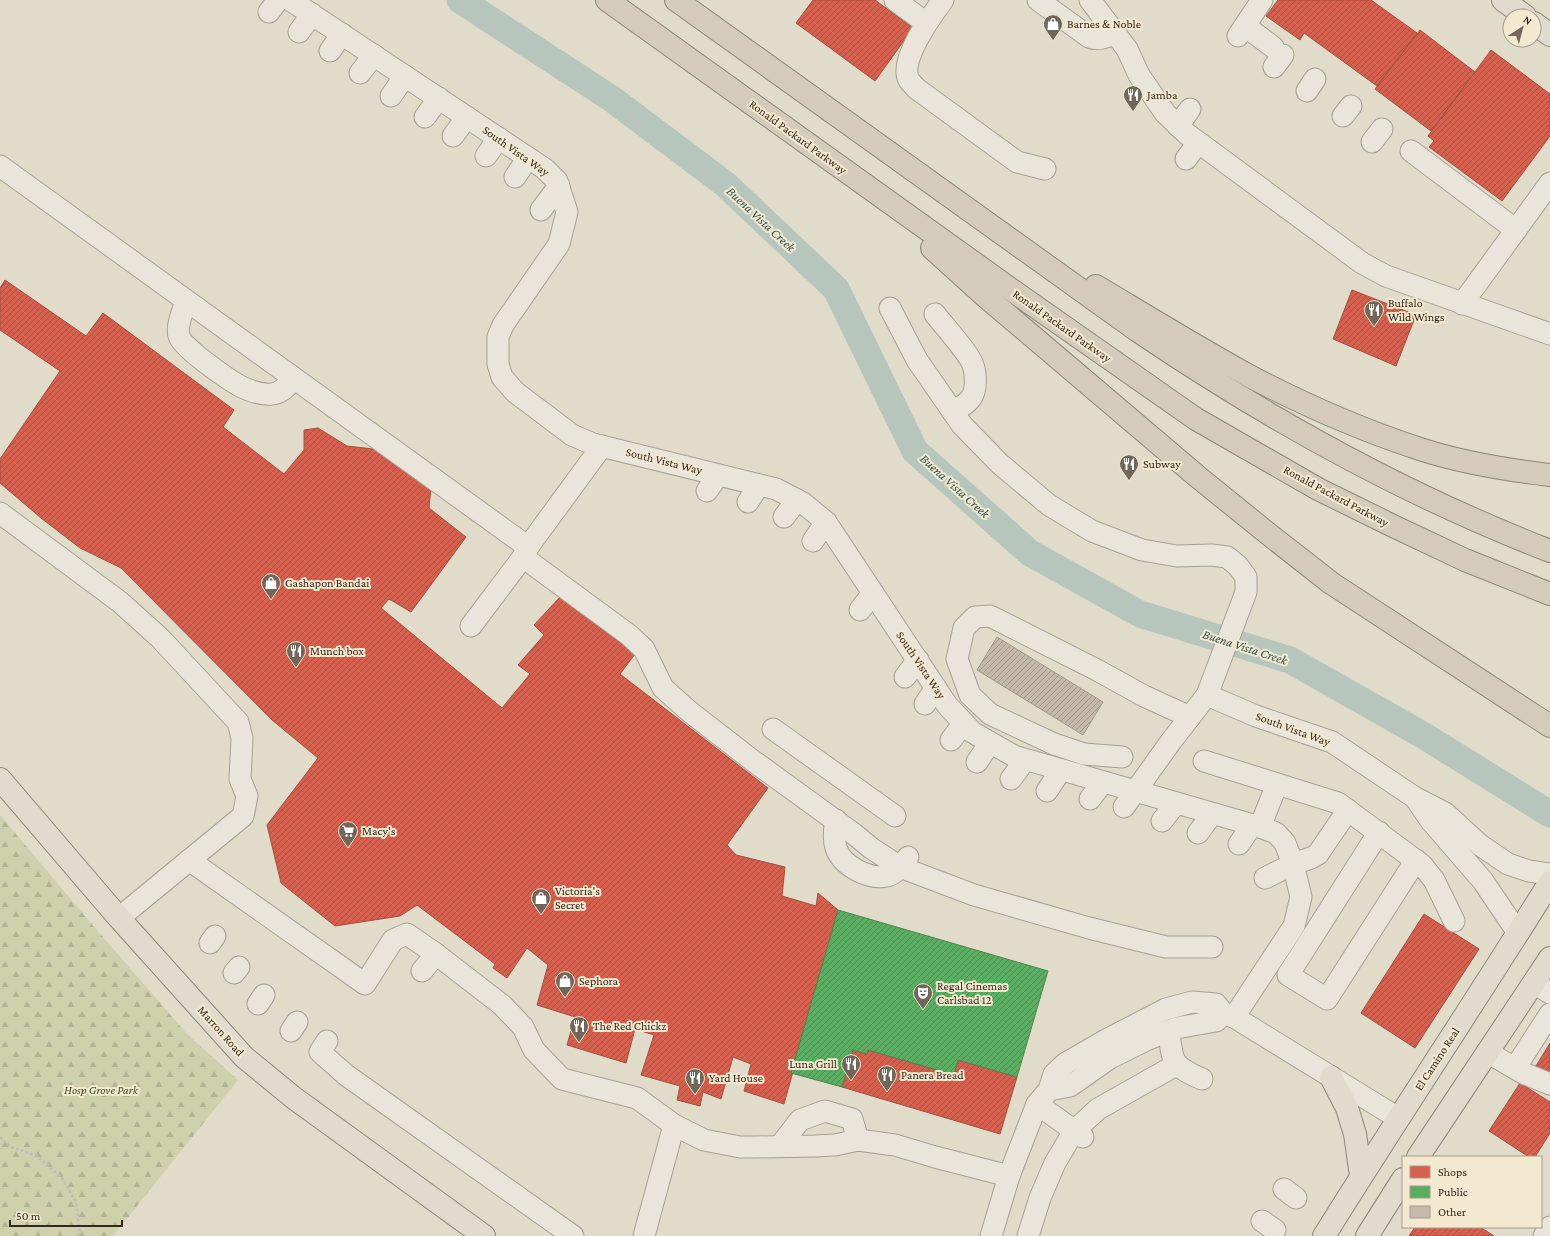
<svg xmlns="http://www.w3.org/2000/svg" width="1550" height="1236" viewBox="0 0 1550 1236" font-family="'Crimson Pro',serif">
<defs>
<pattern id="forest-firs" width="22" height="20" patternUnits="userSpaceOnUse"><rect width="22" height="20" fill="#cfd1ad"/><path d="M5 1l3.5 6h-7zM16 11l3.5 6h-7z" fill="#b2b394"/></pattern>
<pattern id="shops-hatch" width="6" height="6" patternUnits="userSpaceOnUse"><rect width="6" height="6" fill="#d6604d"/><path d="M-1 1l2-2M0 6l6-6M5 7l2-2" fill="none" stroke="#ae4f3f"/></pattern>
<pattern id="public-hatch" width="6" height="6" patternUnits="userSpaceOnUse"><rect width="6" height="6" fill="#5aae61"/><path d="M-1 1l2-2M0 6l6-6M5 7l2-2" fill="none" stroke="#4b8e4f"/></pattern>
<pattern id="building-hatch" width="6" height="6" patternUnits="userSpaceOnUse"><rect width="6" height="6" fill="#c4b9ab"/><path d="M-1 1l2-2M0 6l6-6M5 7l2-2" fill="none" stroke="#a0968b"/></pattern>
</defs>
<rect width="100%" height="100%" fill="#e1dbca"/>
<path fill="url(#forest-firs)" d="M0 815 84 915 187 1034 238 1080 113 1236H0Z"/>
<g fill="url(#shops-hatch)" stroke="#a54f3f">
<path d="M813 0H875L913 28 875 81 796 23Z"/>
<path d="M1278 0H1371L1417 33 1377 86 1304 33 1300 40 1266 16Z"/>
<path d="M1420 30 1475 72 1431 131 1375 89Z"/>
<path d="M1491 50 1550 94V136L1502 201 1429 147 1434 141 1428 136Z"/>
<path d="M5 280 86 336 103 313 234 410 223 427 284 474 304 450V430L318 428 347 446 382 450 431 487 429 508 466 537 411 612 389 599 381 608 502 708 530 674 518 665 544 635 534 625 560 597 635 654 620 674 768 788 727 845 736 855 785 867 782 896 816 906 818 893 838 910 784 1104 744 1091 751 1064 733 1057 721 1099 703 1092 700 1106 677 1100 680 1086 641 1075 654 1035 635 1029 626 1063 567 1045 575 1017 537 1005 548 965 527 948 507 978 493 968 495 964 417 905 400 916 335 926 281 883 267 825 318 758 272 720 121 568 80 548 41 518 0 483V459L60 371 0 330V288Z"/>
<path d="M1352 290 1416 315 1396 366 1333 339Z"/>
<path d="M1424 914 1479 949 1415 1048 1361 1013Z"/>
<path d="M1550 1043V1075L1536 1066Z"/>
<path d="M853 1050 867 1054 868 1050 954 1075 958 1060 1017 1077 1000 1134 842 1087Z"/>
<path d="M1520 1083 1550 1102V1133L1535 1157H1529L1489 1131Z"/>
<path d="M1415 1227H1480L1494 1236H1409Z"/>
</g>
<path fill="url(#public-hatch)" stroke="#4e864d" d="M838 910 1048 971 1017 1077 958 1060 954 1075 868 1050 867 1054 853 1050 842 1087 791 1073Z"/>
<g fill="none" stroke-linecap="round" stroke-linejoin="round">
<path stroke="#b6c6bc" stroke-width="27" d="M460 0 612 99 725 184 836 289 915 451 1030 553 1140 614 1290 660 1421 734 1550 814"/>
</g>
<path fill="url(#building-hatch)" stroke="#a1978a" d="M997 637 1103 702 1083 735 977 670Z"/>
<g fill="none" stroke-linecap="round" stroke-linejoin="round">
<defs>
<g id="minor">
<path d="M290 0 545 169 557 181 567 212 559 244 503 325 498 337V364L502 377 515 392 572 435 593 444 776 489 803 503 826 522 947 705 972 732 1014 756 1260 827 1276 833 1285 843 1293 864 1301 897 1294 926 1234 1017 1224 1014 1216 1004 1192 1002 1166 1009 1106 1040 1066 1063 1054 1074 1049 1090 1037 1104 1009 1176 991 1236"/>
<path d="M895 0 926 23"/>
<path d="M943 0C932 15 898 61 909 80 911 83 914 86 917 89L1017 162 1045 169"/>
<path d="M1038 0 1089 37C1099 41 1106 37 1115 34"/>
<path d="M1090 0 1127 49 1139 75 1165 113 1187 134 1343 249 1362 263 1386 276 1550 334"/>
<path d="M269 12 278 0"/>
<path d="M1245 26 1273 47"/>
<path d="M299 32 312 14"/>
<path d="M1238 36 1262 0"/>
<path d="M330 51 342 34"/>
<path d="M1274 67 1283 55"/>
<path d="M360 73 374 55"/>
<path d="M1307 91 1315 79"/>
<path d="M391 96 405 76"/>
<path d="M1343 116 1351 106"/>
<path d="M425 117 439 98"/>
<path d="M1178 126 1190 109"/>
<path d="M453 136 467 117"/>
<path d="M1372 142 1382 129"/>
<path d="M1411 151 1516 230"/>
<path d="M486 156 499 138"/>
<path d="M1186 159 1198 143"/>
<path d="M0 166 528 547 523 557 629 635 644 649 663 688 690 712 752 760 854 834 871 848 900 867 974 895 1089 928 1166 947H1212"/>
<path d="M515 177 528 158"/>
<path d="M541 210 559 186"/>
<path d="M186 301C183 311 176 326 179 336 181 347 229 380 240 386 250 391 261 395 272 394 282 393 288 385 294 379"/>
<path d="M1462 304 1550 183"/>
<path d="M890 308 917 360 962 425 1000 464 1049 505 1092 531 1142 550 1177 556 1212 555 1227 557 1238 566 1246 577V592L1207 695 1172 740 1124 807"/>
<path d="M935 314C944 326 969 353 973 365 976 374 977 390 971 398 967 404 959 408 953 412"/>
<path d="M707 491 718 475"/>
<path d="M748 502 759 485"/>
<path d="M0 513 120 602 160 638 238 722 242 738 240 779 247 796 243 816 119 918"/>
<path d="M784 517 797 500"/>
<path d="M813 541 826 522"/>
<path d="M528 547 602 446"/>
<path d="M860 610 873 593"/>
<path d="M471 626 523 557"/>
<path d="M905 677 918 660"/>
<path d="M1207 695 1256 716 1332 742 1414 797 1445 813 1480 845 1508 864 1529 871 1550 874"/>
<path d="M925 704 936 688"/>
<path d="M773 729 895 816"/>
<path d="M951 740 964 723"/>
<path d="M1122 757 1084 754 1054 744 990 714 970 695 957 659 964 628 975 617 990 616 1097 670 1144 696 1190 717"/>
<path d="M1204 761 1338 803 1422 865 1434 880 1454 921"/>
<path d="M977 762 990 743"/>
<path d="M1011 779 1025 760"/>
<path d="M1047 791 1061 770"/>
<path d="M1090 799 1103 782"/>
<path d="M1416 799 1431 821 1483 881 1518 933"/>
<path d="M836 820C834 830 833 839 836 848 842 866 869 880 887 876 896 874 903 864 908 857"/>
<path d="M1162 821 1176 803"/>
<path d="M1260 827 1277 784"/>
<path d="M1379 832 1288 975 1327 999 1416 860"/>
<path d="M1198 833 1212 814"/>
<path d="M1239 844 1252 825"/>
<path d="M189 860 365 984 393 940 407 934 436 954 502 1005 523 1027 534 1050 562 1079 637 1098 674 1125 704 1140 740 1147H756L815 1146 835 1145 858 1140 895 1145 935 1157 1009 1176"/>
<path d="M1265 878 1293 864 1311 858 1318 854 1348 810"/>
<path d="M210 943 215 936"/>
<path d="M422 971 436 954"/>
<path d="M234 973 239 967"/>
<path d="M1534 983 1550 993"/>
<path d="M258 1004 264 995"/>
<path d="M1234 1017 1398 1118"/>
<path d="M291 1031 297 1022"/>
<path d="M1169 1031C1172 1062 1172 1066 1202 1079"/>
<path d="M327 1041 320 1052 346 1075 573 1236"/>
<path d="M1487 1052 1523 1073 1550 1084"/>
<path d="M1515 1068 1550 1014"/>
<path d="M1049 1090 1070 1086 1110 1058 1146 1040 1176 1028 1216 1021 1224 1014"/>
<path d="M1037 1104 1083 1137"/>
<path d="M780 1146 800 1120 825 1111 852 1119 858 1140"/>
<path d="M1284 1189 1296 1198"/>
<path d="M1262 1221 1275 1230"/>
<path d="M644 1236 674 1125"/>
<path d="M1028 1236 1040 1198 1055 1163 1074 1131 1098 1109 1176 1065"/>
<path d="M1544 1236 1550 1227"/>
</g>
<g id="major">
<path d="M1503 0 1525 16"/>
<path d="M1534 23 1550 35"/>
<path d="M0 779 119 918 244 1057 294 1098 484 1236"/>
<path d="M1331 1077 1347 1108 1355 1134 1361 1176"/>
<path d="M1418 1157 1550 958"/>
<path d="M1324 1236C1398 1117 1476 1001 1550 882"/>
<path d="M1367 1236 1403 1179"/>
</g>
<g id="highway">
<path d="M607 0 1016 293 1196 419 1318 489 1391 525 1465 560 1550 594"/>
<path d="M676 0 1138 331C1268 419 1403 494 1550 551"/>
<path d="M932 248 985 296 1198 477 1266 532 1331 583 1550 726"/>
<path d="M1096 286C1148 317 1200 349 1253 378 1307 406 1364 431 1423 450 1464 463 1507 470 1550 475"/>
</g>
</defs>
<use href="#minor" stroke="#a6a094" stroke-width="23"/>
<use href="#major" stroke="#8b857a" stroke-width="24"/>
<use href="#highway" stroke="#8b857a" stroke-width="24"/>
<path stroke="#c2bcb3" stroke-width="2.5" stroke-dasharray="3 2" stroke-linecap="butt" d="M0 1137 11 1147 37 1156 62 1178 76 1202 80 1233 78 1236"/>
<use href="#minor" stroke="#eae5db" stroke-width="21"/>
<use href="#major" stroke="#e1dbcd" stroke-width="22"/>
<use href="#highway" stroke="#d4cbbb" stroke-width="22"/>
</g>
<defs>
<symbol id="shop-pin" viewBox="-11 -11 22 30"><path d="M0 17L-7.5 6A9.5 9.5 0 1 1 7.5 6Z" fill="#70675a" stroke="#f3e9d0"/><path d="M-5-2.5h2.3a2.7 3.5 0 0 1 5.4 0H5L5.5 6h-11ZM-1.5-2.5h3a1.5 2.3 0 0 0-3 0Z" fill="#fff"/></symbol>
<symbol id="restaurant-pin" viewBox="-11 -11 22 30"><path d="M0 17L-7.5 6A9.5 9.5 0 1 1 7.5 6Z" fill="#70675a" stroke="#f3e9d0"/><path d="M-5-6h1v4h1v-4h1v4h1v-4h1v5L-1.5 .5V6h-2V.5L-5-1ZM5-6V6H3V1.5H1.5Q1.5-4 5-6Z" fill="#fff"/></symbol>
<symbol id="supermarket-pin" viewBox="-11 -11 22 30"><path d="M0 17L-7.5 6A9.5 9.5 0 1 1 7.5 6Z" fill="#70675a" stroke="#f3e9d0"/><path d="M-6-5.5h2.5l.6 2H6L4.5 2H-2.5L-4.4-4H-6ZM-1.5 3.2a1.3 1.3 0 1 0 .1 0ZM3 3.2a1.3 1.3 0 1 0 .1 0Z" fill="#fff"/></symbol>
<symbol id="theatre-pin" viewBox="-11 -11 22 30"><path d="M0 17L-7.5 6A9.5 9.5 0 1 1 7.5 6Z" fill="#70675a" stroke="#f3e9d0"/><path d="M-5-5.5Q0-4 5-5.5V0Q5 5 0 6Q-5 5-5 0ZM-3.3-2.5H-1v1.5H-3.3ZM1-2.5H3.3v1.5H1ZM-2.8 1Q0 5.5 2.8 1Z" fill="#fff"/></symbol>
</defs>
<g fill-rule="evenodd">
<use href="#shop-pin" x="1042" y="13" width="22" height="30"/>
<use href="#restaurant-pin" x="1122" y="84" width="22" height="30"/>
<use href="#restaurant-pin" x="1363" y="299" width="22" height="30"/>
<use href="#restaurant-pin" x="1118" y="453" width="22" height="30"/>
<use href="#shop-pin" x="260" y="572" width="22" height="30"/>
<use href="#restaurant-pin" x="285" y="640" width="22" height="30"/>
<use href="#supermarket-pin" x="337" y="820" width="22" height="30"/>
<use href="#shop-pin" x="530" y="887" width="22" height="30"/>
<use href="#shop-pin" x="554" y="970" width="22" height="30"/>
<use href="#theatre-pin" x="912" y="982" width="22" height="30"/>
<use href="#restaurant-pin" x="568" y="1015" width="22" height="30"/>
<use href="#restaurant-pin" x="840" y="1053" width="22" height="30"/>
<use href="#restaurant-pin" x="876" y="1064" width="22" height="30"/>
<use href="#restaurant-pin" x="684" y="1067" width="22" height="30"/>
</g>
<g text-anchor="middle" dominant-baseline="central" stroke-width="4" stroke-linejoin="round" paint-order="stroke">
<g font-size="12" fill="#33281d" stroke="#f3e9d0" text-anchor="start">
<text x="1067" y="24">Barnes &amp; Noble</text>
<text x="1147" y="95">Jamba</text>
<text x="1388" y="303">Buffalo<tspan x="1388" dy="14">Wild Wings</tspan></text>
<text x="1143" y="464">Subway</text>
<text x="285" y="583">Gashapon Bandai</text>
<text x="310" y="651">Munch box</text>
<text x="362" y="831">Macy's</text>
<text x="555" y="891">Victoria's<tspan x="555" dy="14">Secret</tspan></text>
<text x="579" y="981">Sephora</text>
<text x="937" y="986">Regal Cinemas<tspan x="937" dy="14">Carlsbad 12</tspan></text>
<text x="593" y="1026">The Red Chickz</text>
<text x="837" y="1064" text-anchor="end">Luna Grill</text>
<text x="901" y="1075">Panera Bread</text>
<text x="709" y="1078">Yard House</text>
</g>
<g font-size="12" fill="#33281d" stroke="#f3e9d0">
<text transform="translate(798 137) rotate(36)">Ronald Packard Parkway</text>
<text transform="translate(516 151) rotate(35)">South Vista Way</text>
<text transform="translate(1062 326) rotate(35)">Ronald Packard Parkway</text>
<text transform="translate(664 461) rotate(14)">South Vista Way</text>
<text transform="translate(1336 496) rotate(28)">Ronald Packard Parkway</text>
<text transform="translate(921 665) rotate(56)">South Vista Way</text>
<text transform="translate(1293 729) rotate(20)">South Vista Way</text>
<text transform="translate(221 1031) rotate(48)">Marron Road</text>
<text transform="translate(1437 1059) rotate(-57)">El Camino Real</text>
</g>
<g font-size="12" font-style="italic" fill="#434e25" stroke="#f3e9d0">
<text x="101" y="1090">Hosp Grove Park</text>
</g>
<g font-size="13" font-style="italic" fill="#2d5250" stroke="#f3e9d0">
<text transform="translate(761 219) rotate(43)">Buena Vista Creek</text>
<text transform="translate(955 486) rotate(42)">Buena Vista Creek</text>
<text transform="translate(1245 647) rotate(18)">Buena Vista Creek</text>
</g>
</g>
<rect x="1402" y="1156" width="140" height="72" fill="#f3e9d0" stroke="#a69c88"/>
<rect x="1410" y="1166" width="20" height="12" fill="#d6604d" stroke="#a69c88"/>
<text x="1438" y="1176" font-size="12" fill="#33281d">Shops</text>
<rect x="1410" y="1186" width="20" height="12" fill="#5aae61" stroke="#a69c88"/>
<text x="1438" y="1196" font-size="12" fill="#33281d">Public</text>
<rect x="1410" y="1206" width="20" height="12" fill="#c4b9ab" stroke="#a69c88"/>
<text x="1438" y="1216" font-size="12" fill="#33281d">Other</text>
<g transform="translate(1522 28) rotate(36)"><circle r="19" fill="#f3e9d0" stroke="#a69c88"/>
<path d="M0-3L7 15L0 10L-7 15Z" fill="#70675a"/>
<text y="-6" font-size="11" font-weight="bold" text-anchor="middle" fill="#33281d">N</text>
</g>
<path d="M10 1220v6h112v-6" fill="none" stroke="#33281d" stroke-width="2"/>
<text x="16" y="1220" font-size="12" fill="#33281d" stroke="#f3e9d0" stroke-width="3" paint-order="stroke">50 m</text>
</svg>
